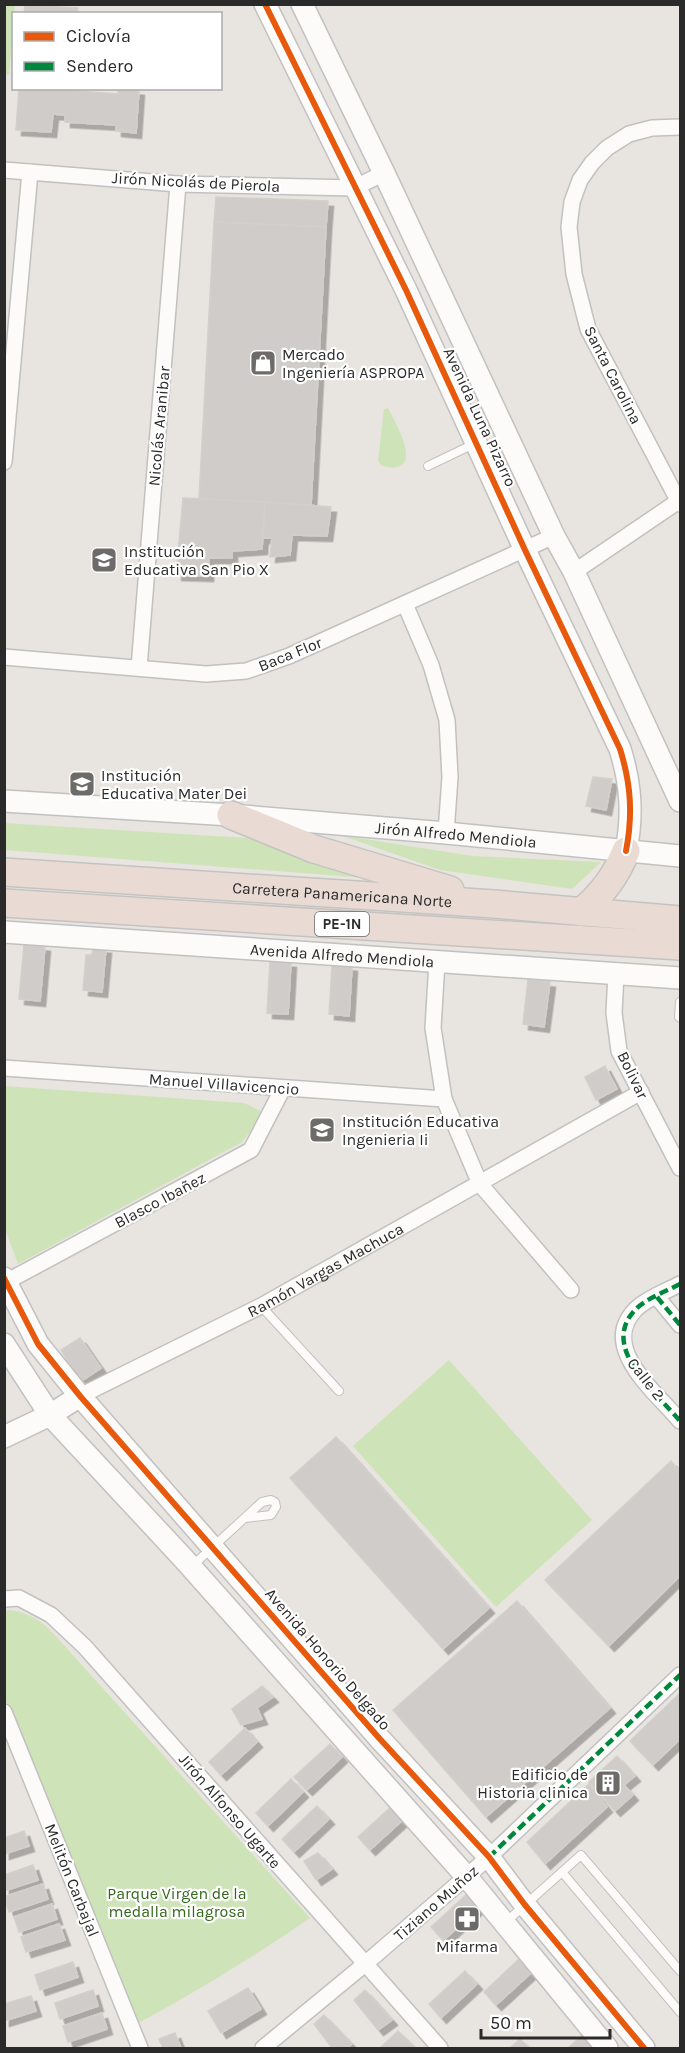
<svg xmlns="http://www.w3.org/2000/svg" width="685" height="2053" viewBox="0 0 685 2053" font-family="Karla,sans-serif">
<defs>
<filter id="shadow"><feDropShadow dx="5.5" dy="5.5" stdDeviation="0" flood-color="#0004"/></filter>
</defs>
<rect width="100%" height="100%" fill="#e8e4e0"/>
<g fill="#cfe3b8">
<path d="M4 5H15L9 75 5 74Z"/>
<path d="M388 408C394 421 417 457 400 466 394 469 388 468 381 465L378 461 384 409Z"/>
<path d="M4 823 247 838 380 879 5 850Z"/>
<path d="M340 835 472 856 601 862 572 889 440 870Z"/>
<path d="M4 1086 244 1103 265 1113 242 1142 18 1264 5 1229Z"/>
<path d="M449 1360 592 1520 496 1607 353 1446Z"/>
<path d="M10 1610C29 1613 40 1620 53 1633L310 1918C252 1958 194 1993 133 2026L5 1699V1611Z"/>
</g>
<g fill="#cfccc9" stroke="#d3d0cc" stroke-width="1.5" filter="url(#shadow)">
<path d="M25 5 78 8 77 14H24Z"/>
<path d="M19 88H67V90L118 94V88L139 90 136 133 116 131V125L65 122V115L53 114 51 132 16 130Z"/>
<path d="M216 197 328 201 326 227 214 222Z"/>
<path d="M214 222 326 227 311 505 199 499Z"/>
<path d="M183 498 265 502 262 549 232 551V558H209L208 576 176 575Z"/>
<path d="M265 502 331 507 327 536 292 535 290 555 270 557 272 538H263Z"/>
<path d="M593 777 612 779 606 810 586 806Z"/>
<path d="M24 944 45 946 40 1001 19 999Z"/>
<path d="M93 947 106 948 102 992 83 990 86 955H92Z"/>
<path d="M270 961 291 962 288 1014 267 1013Z"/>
<path d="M332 964 352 966 349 1016 329 1014Z"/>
<path d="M528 979 550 982 544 1027 523 1024Z"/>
<path d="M605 1066 617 1089 596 1100 585 1077Z"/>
<path d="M80 1338 101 1368 80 1382 61 1350Z"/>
<path d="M336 1437 489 1608 443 1649 290 1478Z"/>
<path d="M671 1461 680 1472V1576L609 1646 545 1580Z"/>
<path d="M517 1601 610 1708 486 1817 393 1710Z"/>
<path d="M262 1686 273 1697 257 1708 262 1719 241 1725 232 1709Z"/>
<path d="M680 1693V1739L653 1765 630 1741Z"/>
<path d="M245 1728 257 1742 221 1775 209 1762Z"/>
<path d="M330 1744 342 1757 307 1790 294 1777Z"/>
<path d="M617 1756 635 1776 624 1785 633 1795 615 1811 589 1782Z"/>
<path d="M291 1779 303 1792 268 1826 256 1813Z"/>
<path d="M589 1784 607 1807 545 1864 527 1842Z"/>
<path d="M394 1804 406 1817 370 1850 358 1837Z"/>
<path d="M317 1806 329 1819 294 1852 282 1839Z"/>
<path d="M24 1831 29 1846 4 1854V1838Z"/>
<path d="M318 1853 332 1869 316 1880 304 1861Z"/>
<path d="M33 1865 38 1880 4 1891V1875Z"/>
<path d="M43 1884 48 1899 9 1912 4 1897Z"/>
<path d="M467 1894 479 1907 444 1940 431 1927Z"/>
<path d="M52 1904 57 1919 19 1932 14 1917Z"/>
<path d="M59 1924 65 1940 26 1952 21 1937Z"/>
<path d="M520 1958 532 1972 496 2005 484 1992Z"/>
<path d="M73 1962 78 1977 40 1990 35 1975Z"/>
<path d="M465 1971 477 1984 441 2018 429 2004Z"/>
<path d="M248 1988 261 2009 221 2033 208 2011Z"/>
<path d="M93 1990 98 2006 60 2019 55 2003Z"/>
<path d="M365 1990 392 2020 378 2030 354 2000Z"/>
<path d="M31 1996 36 2011 4 2021V2004Z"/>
<path d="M102 2013 107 2029 68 2042 63 2026Z"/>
<path d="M324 2015 352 2044 346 2048H332L314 2024Z"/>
<path d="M589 2029 601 2042 594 2048H568Z"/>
<path d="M398 2031 415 2048H380Z"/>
<path d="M175 2033 181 2048H163L159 2039Z"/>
<path d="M520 2039 529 2048H510Z"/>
</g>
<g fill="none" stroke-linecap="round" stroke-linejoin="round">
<defs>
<g id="lane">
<path d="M428 466 476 443"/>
<path d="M680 1002 679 1017 680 1018"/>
<path d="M261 1306 339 1391"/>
<path d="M191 1567 262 1502 271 1500 275 1502 276 1507 271 1515 245 1518"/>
<path d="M562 1872 680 2012"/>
<path d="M506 1922 581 1855 680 1971"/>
</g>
<g id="street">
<path d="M680 127 652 128 629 134 607 148 592 163 580 180 572 202 569 227 574 274 588 329 680 504"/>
<path d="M4 170 178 184 354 188 384 173"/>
<path d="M4 462 30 172"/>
<path d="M574 572 680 500"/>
<path d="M405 604 431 665 447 720 450 777 446 833"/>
<path d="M4 657 206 674 246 671 289 656 554 536"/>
<path d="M139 668 178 184"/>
<path d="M437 962 433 1028 444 1099 480 1184 571 1290"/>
<path d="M616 974 614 1013 619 1051 680 1168"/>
<path d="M4 1068 444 1099"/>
<path d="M6 1282 251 1150 283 1088"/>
<path d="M680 1284C667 1291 647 1298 636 1309 598 1347 656 1392 680 1421"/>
<path d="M657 1297 680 1325"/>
<path id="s1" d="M80 1396 261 1306 641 1092"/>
<path d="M4 1599 19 1598 51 1615 85 1647 440 2048"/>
<path d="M4 1712 140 2048"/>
<path d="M263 2048 365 1964 489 1857 680 1675"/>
</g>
<g id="secondary">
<path d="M265 4 406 290 525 550 620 749C631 784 633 815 626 851"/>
<path d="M302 4 384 173 554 536 574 572 680 801"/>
<path id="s2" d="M4 801 231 815 446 833 680 856"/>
<path id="s3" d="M4 932 680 978"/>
<path d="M4 1278 38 1344 80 1396 379 1738 489 1857 525 1905 644 2048"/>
<path d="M4 1344 50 1415 183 1558 466 1876 607 2048"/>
<path d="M4 1437 50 1415 80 1396"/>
</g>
<g id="highway">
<path d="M231 815 314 849 450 890"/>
<path id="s4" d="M4 872 494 904 680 920"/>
<path d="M4 903 680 946"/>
<path d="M581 912C602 895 616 876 626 851"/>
</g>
</defs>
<use href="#lane" stroke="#c2c1c1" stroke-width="10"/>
<use href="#street" stroke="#c2c1c1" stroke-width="18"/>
<use href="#secondary" stroke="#c2c1c1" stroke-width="24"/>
<use href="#highway" stroke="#c4c3c1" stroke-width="30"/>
<use href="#lane" stroke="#fcfbfa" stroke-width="8"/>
<use href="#street" stroke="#fcfbfa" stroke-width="15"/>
<use href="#secondary" stroke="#fcfbfa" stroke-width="21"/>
<use href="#highway" stroke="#e9dbd3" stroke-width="27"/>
<g stroke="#00873e" stroke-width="4.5" stroke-dasharray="9 4.5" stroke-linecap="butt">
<path d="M680 1284C667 1291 647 1298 636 1309 598 1347 656 1392 680 1421"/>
<path d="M657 1297 680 1325"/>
<path d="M489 1857 680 1675"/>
</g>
<defs>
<g id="cycleway">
<path d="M265 4 406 290 525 550 620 749C631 784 633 815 626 851"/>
<path d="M4 1278 38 1344 80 1396 379 1738 489 1857 525 1905 644 2048"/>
</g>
</defs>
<use href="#cycleway" stroke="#fff" stroke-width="10"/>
<use href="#cycleway" stroke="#e8590c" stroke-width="6"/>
</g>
<defs>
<symbol id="shop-square" viewBox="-11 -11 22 22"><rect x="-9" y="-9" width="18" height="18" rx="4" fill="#6c6b6a" stroke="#fff"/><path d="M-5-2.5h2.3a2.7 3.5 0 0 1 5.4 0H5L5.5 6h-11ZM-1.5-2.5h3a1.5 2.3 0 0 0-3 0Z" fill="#fff"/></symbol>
<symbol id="school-square" viewBox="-11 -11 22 22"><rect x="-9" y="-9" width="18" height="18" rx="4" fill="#6c6b6a" stroke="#fff"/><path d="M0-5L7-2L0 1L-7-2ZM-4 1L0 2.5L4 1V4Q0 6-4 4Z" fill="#fff"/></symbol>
<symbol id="building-square" viewBox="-11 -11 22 22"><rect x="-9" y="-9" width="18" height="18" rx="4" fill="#6c6b6a" stroke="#fff"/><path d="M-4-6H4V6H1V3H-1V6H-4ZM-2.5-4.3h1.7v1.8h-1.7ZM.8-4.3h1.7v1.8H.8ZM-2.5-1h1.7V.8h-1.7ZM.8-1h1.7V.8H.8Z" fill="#fff"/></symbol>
<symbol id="pharmacy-square" viewBox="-11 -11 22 22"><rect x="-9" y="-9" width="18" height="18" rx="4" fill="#6c6b6a" stroke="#fff"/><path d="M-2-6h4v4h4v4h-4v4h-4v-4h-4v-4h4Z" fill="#fff"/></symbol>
</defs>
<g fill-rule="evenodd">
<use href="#shop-square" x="248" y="348" width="30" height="30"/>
<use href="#school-square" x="89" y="545" width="30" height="30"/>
<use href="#school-square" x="67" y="769" width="30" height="30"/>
<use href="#school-square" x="307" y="1115" width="30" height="30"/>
<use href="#building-square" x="593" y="1768" width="30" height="30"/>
<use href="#pharmacy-square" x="452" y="1904" width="30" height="30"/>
</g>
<g text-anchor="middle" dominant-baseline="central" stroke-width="4.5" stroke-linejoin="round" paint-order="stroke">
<rect fill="#fff" stroke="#6a6a6a" stroke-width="1.5" x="315" y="912" width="54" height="24" rx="4.5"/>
<g font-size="15" font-weight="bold" fill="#2a2a2a">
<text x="342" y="924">PE-1N</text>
</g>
<g font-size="16" fill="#2a2a2a" stroke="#fff">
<text transform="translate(196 182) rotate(3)">Jirón Nicolás de Pierola</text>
<text transform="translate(613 375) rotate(63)">Santa Carolina</text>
<text transform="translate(480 417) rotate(65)">Avenida Luna Pizarro</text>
<text transform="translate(159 426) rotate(-85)">Nicolás Aranibar</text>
<text transform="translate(290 654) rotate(-22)">Baca Flor</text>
<text stroke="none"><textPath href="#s2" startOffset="453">Jirón Alfredo Mendiola</textPath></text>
<text stroke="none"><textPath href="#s4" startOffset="339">Carretera Panamericana Norte</textPath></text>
<text stroke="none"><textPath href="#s3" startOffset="339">Avenida Alfredo Mendiola</textPath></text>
<text transform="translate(633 1075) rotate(64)">Bolivar</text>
<text transform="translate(224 1084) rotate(4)">Manuel Villavicencio</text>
<text transform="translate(160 1200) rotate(-28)">Blasco Ibañez</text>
<text stroke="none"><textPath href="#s1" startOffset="276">Ramón Vargas Machuca</textPath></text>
<text transform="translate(646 1379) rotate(52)">Calle 2</text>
<text transform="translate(328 1659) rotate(49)">Avenida Honorio Delgado</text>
<text transform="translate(230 1811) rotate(49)">Jirón Alfonso Ugarte</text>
<text transform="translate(72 1880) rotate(68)">Melitón Carbajal</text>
<text transform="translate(436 1903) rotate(-41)">Tiziano Muñoz</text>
</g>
<g font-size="16" fill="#2a2a2a" stroke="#fff" text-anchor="start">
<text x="282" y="354">Mercado<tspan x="282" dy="18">Ingeniería ASPROPA</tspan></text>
<text x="124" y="551">Institución<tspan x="124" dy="18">Educativa San Pio X</tspan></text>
<text x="101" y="775">Institución<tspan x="101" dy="18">Educativa Mater Dei</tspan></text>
<text x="342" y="1121">Institución Educativa<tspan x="342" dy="18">Ingenieria Ii</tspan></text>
<text x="588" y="1774" text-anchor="end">Edificio de<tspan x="588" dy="18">Historia clinica</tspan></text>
<text x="467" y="1946" text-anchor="middle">Mifarma</text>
</g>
<g font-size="16" fill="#32671a" stroke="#fff">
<text x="177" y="1893">Parque Virgen de la<tspan x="177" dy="18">medalla milagrosa</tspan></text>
</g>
</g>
<rect width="685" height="2053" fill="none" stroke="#2a2a2a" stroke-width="12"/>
<rect x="12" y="12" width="210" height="78" fill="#ffffff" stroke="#aaaaaa" stroke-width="1.5"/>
<rect x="24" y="32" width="30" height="9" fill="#e8590c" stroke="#aaaaaa" stroke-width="1.5"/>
<text x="66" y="42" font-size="18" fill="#2a2a2a">Ciclovía</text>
<rect x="24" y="62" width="30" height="9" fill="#00873e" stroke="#aaaaaa" stroke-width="1.5"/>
<text x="66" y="72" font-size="18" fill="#2a2a2a">Sendero</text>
<path d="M481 2029v9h129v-9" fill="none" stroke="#2a2a2a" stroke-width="3"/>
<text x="490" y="2029" font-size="18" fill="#2a2a2a" stroke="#ffffff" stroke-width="4.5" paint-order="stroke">50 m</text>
</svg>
